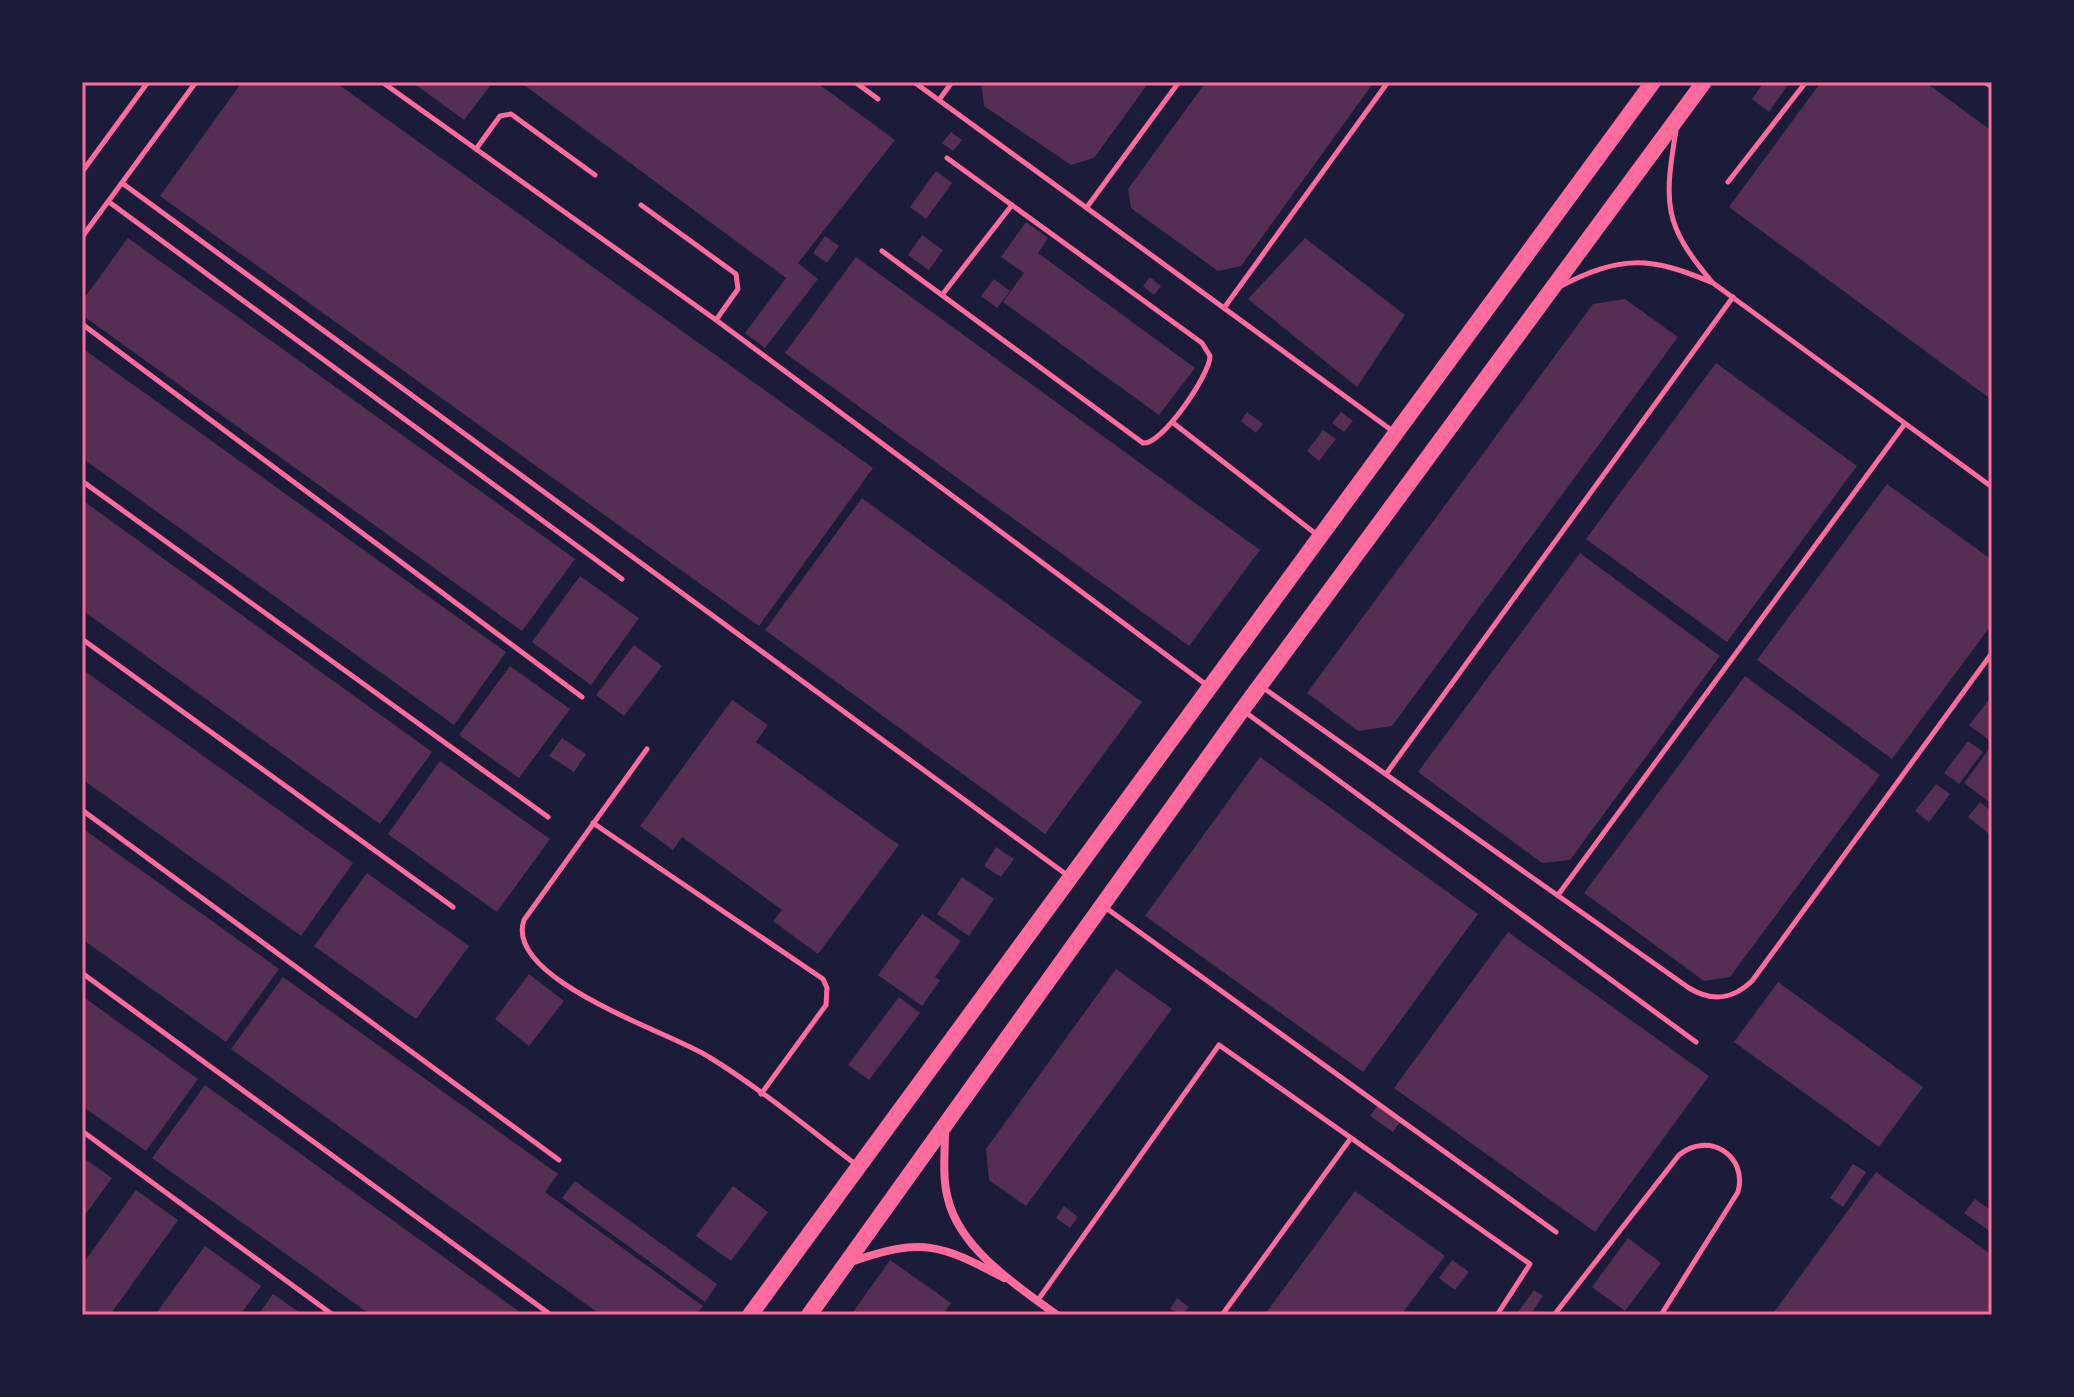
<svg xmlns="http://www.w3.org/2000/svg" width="2074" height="1397" viewBox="0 0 2074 1397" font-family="'Crimson Pro',serif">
<rect width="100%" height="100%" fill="#1b1b3a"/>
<g fill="#542f53">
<path d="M242 82H335L873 468 759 626 160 196Z"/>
<path d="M412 82H493L464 120Z"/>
<path d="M520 82H816L895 140 798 263 818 279 765 348 745 333 786 278Z"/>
<path d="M981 82H1149L1094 158 1071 165 984 106Z"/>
<path d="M1206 82H1374L1241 266 1218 271 1131 208 1128 189Z"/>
<path d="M1764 82H1790L1769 112 1752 99Z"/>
<path d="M1821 82H1925L1992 131V400L1729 207Z"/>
<path d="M951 132 962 140 953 151 942 143Z"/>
<path d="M936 171 952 183 926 219 910 207Z"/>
<path d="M1026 222 1048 238 1038 253 1195 368 1159 415 1003 302 1024 273 1001 257Z"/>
<path d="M922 235 943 250 929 270 908 255Z"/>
<path d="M825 236 839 246 827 263 813 253Z"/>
<path d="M128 238 575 559 522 631 82 315V301Z"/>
<path d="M1305 238 1405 315 1357 387 1248 299Z"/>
<path d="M856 257 1260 550 1189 646 785 353Z"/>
<path d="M1150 277 1161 286 1154 295 1143 286Z"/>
<path d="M994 279 1010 291 997 308 981 296Z"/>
<path d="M1625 299 1678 337 1392 726 1358 731 1307 693 1593 304Z"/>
<path d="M82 348 506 652 454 725 82 458Z"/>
<path d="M1716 363 1857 466 1727 642 1586 539Z"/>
<path d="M1247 412 1263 424 1256 433 1241 421Z"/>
<path d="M1341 412 1353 421 1344 432 1332 423Z"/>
<path d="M1323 430 1336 439 1319 461 1307 451Z"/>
<path d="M1887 484 1992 560V624L1892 759 1757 660Z"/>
<path d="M862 498 1142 702 1045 834 765 630Z"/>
<path d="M82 500 432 752 380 824 82 610Z"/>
<path d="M1580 553 1720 656 1570 860 1542 863 1418 772Z"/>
<path d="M580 576 639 618 591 685 532 642Z"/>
<path d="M634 645 662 666 624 716 596 695Z"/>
<path d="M510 666 570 709 519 778 459 735Z"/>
<path d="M82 669 353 863 301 936 82 779Z"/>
<path d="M1745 676 1880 775 1730 977 1704 981 1584 893Z"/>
<path d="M1992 696V736L1989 740 1969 725Z"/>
<path d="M732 700 768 725 756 742 899 845 818 954 773 921 782 910 682 837 673 850 640 826Z"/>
<path d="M562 738 586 754 574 772 549 756Z"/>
<path d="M1968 741 1983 752 1959 784 1944 773Z"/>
<path d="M1992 745V804L1964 783Z"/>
<path d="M1260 757 1478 914 1363 1072 1145 916Z"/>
<path d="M440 761 550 839 497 912 388 834Z"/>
<path d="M1936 784 1950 794 1929 822 1915 811Z"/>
<path d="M1980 802 1992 812V836L1968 817Z"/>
<path d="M82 828 279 969 226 1042 82 939Z"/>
<path d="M996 847 1014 859 1001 877 984 866Z"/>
<path d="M367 873 469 946 416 1019 314 946Z"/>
<path d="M962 877 994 899 969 936 937 914Z"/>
<path d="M922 914 961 941 935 977 940 980 922 1006 878 975Z"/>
<path d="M1508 932 1709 1076 1595 1232 1394 1088Z"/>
<path d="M1116 969 1172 1009 1026 1206 989 1180 986 1149Z"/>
<path d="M529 974 564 1001 529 1046 495 1019Z"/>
<path d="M283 977 558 1174 545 1192 703 1306 696 1315H601L231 1049Z"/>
<path d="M1778 982 1923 1087 1879 1147 1734 1042Z"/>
<path d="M82 996 198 1079 146 1151 82 1106Z"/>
<path d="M899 997 920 1013 869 1080 848 1065Z"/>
<path d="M205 1085 524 1315H371L152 1158Z"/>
<path d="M1377 1106 1400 1122 1393 1132 1370 1116Z"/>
<path d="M82 1157 112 1178 82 1219Z"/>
<path d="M1853 1164 1866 1172 1843 1207 1830 1198Z"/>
<path d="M1876 1172 1992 1255V1306L1985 1315H1772Z"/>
<path d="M575 1181 717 1284 705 1302 562 1198Z"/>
<path d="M733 1186 768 1212 731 1261 696 1236Z"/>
<path d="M136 1190 178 1220 110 1315H82V1265Z"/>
<path d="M1355 1191 1445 1256 1401 1315H1269L1266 1313Z"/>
<path d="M1975 1199 1992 1211V1233L1964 1213Z"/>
<path d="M1064 1206 1078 1217 1070 1228 1056 1218Z"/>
<path d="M1628 1238 1661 1263 1625 1311 1592 1287Z"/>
<path d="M205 1246 261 1286 240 1315H155Z"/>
<path d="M890 1260 951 1303 943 1315H851Z"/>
<path d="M1452 1260 1469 1272 1455 1290 1439 1278Z"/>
<path d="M1534 1290 1543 1296 1530 1315H1516Z"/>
<path d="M273 1294 303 1315H258Z"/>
<path d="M1177 1298 1189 1307 1182 1315 1170 1309Z"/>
</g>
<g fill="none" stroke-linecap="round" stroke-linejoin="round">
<g stroke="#ff6b9d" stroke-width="5">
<path d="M382 82 716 320 1208 686"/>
<path d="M855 82 878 99"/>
<path d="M914 82 1394 432"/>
<path d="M1984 82 1992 87"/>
<path d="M939 100 952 82"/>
<path d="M1676 130C1664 204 1663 224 1712 282"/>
<path d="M476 149 500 116 511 114 595 175"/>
<path d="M82 172 148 82"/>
<path d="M1728 182 1806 82"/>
<path d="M122 183 1067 875"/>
<path d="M109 202 622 579"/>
<path d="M641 205 736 274 738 289 716 320"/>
<path d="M1087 207 1179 82"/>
<path d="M82 237 196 82"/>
<path d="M882 251 1143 443C1161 446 1210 375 1210 356L1202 343 947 158"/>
<path d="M1559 287C1620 255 1650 256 1713 283L1992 487"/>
<path d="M942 295 1012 205"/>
<path d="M1224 308 1388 82"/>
<path d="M82 324 582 697"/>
<path d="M1172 422 1316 534"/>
<path d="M82 481 548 817"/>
<path d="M82 639 453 907"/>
<path d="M1262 687 1689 988C1712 1002 1732 1000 1752 981L1992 653"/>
<path d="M1245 712 1696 1042"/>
<path d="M647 749 524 920C503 980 672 1033 709 1057 761 1089 809 1129 858 1166"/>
<path d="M1386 774 1733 297"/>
<path d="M82 810 559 1160"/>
<path d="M593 823 823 979 827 988 826 1005 761 1094"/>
<path d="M1558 895 1904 425"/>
<path d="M1106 908 1556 1232"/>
<path d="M82 973 551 1315"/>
<path d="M82 1131 333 1315"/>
<path d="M1038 1300 1219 1045 1530 1264 1497 1315"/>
<path d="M1222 1315 1351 1138"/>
<path d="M1554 1315 1679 1155C1708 1131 1748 1155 1738 1192L1661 1315"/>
</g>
<g stroke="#ff6b9d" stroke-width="8">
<path d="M945 1130C945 1153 942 1177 948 1199 960 1249 1017 1286 1057 1315"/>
<path d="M851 1262C922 1237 940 1244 1004 1278"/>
</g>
<g stroke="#ff6b9d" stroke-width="16">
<path d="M750 1315 1653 82"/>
<path d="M809 1315 1242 710 1704 82"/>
</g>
</g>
<rect width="2074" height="1397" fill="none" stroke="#1b1b3a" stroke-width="168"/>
<rect x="84" y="84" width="1906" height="1229" fill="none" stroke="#ff6b9d" stroke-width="3"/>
</svg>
